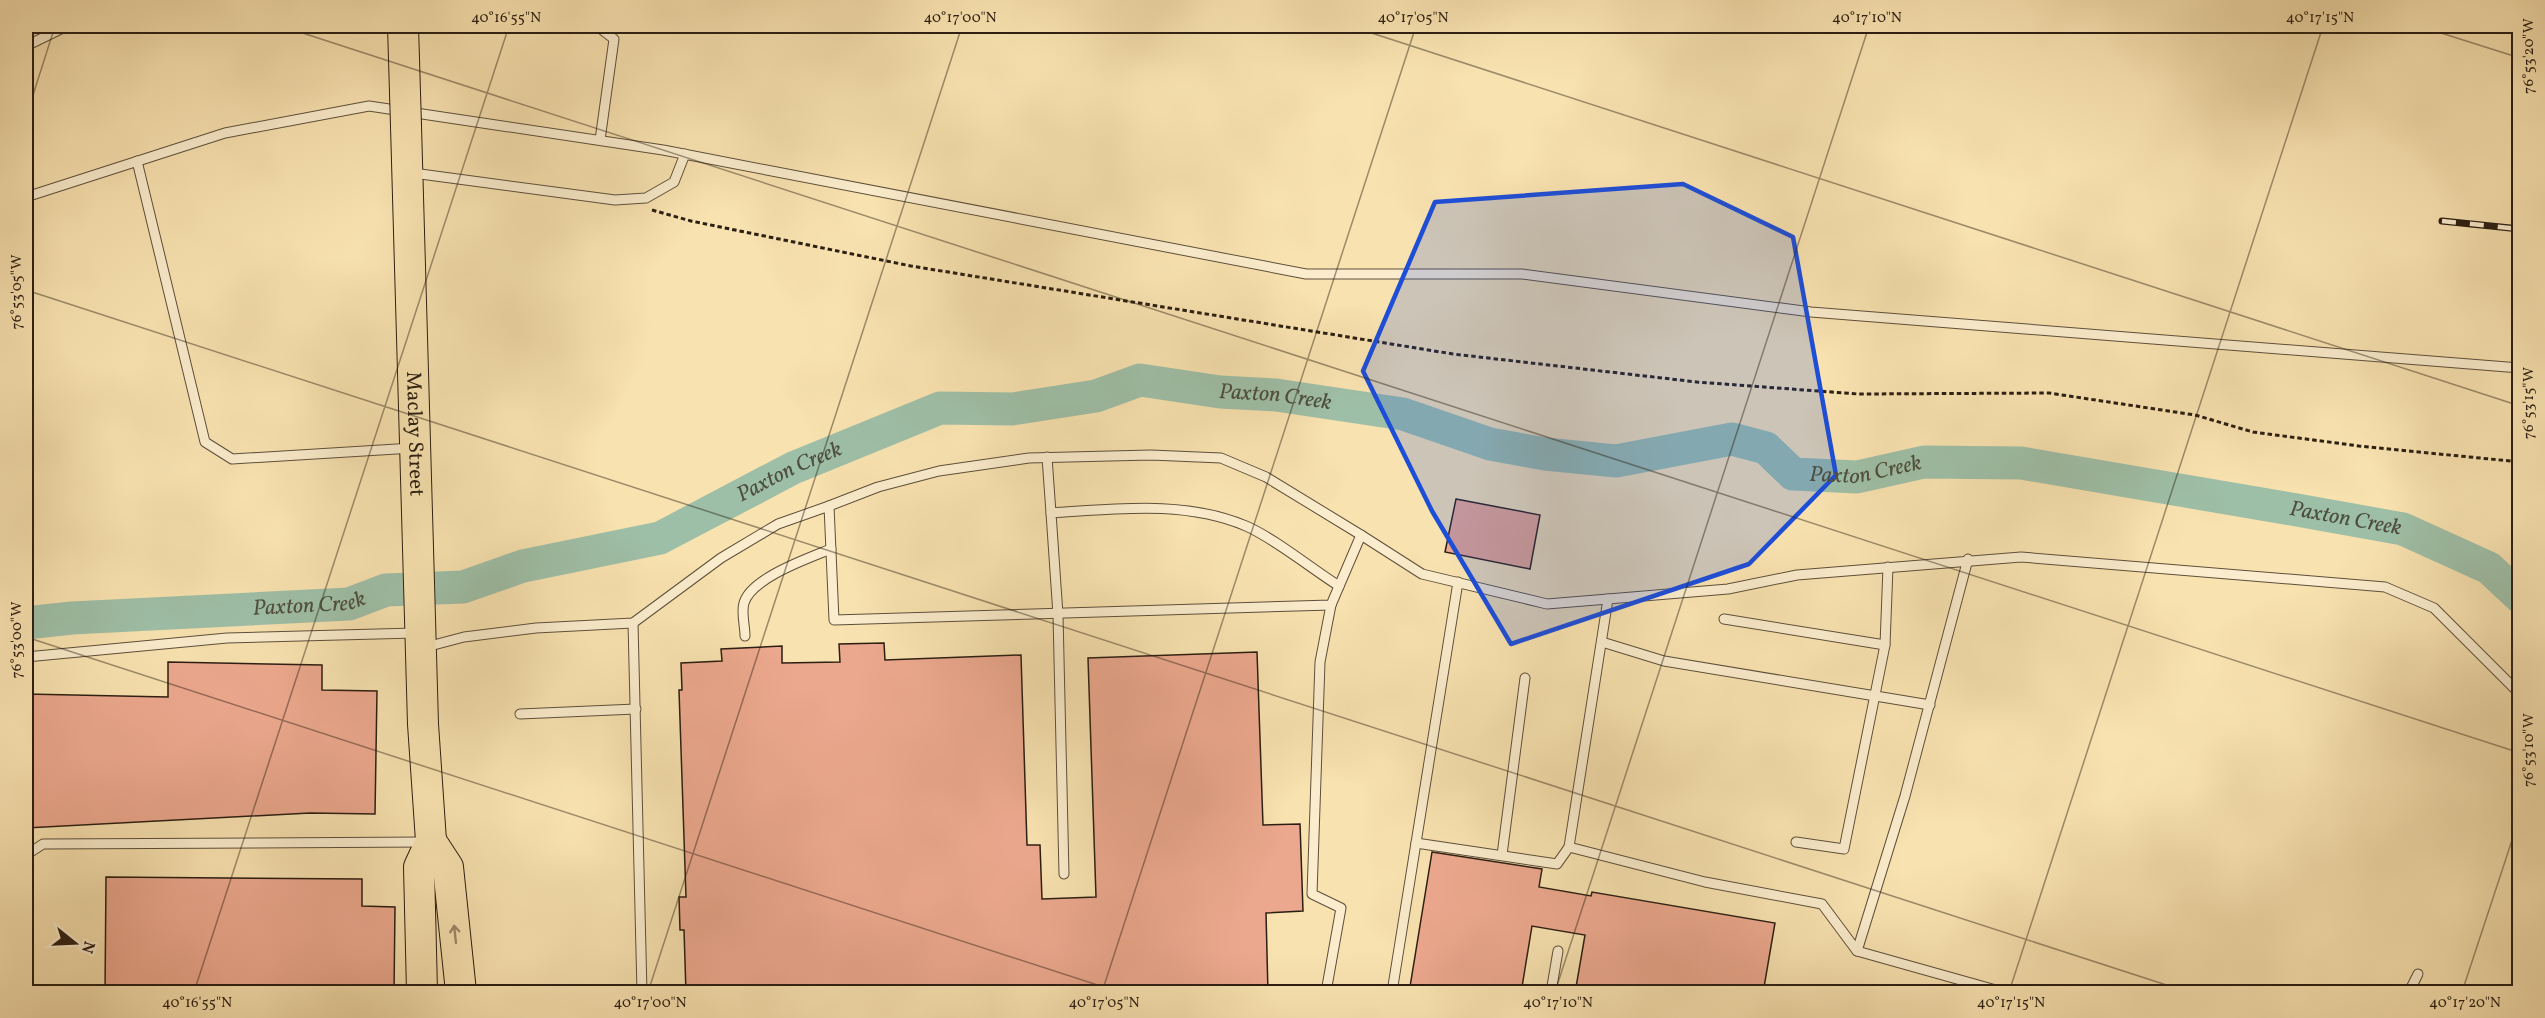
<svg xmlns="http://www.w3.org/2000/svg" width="2545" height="1018" viewBox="0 0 2545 1018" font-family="Vollkorn,serif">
<rect width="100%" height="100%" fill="#f8e2b0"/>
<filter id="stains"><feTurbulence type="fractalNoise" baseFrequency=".00333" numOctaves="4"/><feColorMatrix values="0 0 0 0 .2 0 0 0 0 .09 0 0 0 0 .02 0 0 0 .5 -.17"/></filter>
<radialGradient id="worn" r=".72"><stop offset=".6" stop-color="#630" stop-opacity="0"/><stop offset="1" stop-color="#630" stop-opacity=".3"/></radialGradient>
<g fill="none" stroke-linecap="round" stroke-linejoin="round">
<path stroke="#9ebfa7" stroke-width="33" id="s1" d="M26 623 72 618 349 604 386 590 463 587 523 566 660 538 793 468 940 408 1012 409 1096 396 1140 380 1220 392 1276 395 1403 414 1490 444 1545 454 1616 461 1732 439 1766 448 1793 474 1857 477 1924 462 2021 463 2297 510 2403 529 2489 568 2520 597"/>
</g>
<g fill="#eca88e" stroke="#2b1e12" stroke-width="1.5">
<path d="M1456 499 1540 515 1530 569 1445 552Z"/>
<path d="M884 643 885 660 1021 655 1027 845H1040L1042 899 1096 897 1088 658 1257 652 1263 825 1300 824 1303 911 1266 913 1268 993H686L684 930H680L679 897H686L679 690H682L681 663 722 661 721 649 782 646V663L840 662 839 644Z"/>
<path d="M168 662 322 665V690L377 691 375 814 310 813 26 828V694L168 697Z"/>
<path d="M1432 852 1542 869 1539 887 1591 896 1592 892 1775 923 1763 993H1575L1585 935 1532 926 1521 993H1409Z"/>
<path d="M106 877 362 879V906L395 907 394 993H105Z"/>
</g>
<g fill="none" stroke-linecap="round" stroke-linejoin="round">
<defs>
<g id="service">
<path d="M597 26 614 39 600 140"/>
<path d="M26 46 67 26"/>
<path d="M137 161 205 442 232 459 413 448"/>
<path d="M413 173 615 200 646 198 674 182 685 154"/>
<path d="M26 197 225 133 369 106 663 150 1306 274H1522L1811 312 2520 368"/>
<path d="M1047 457 1051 513"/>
<path d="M829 506 878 487 939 471 1029 458 1151 455 1221 458 1266 477 1361 535"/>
<path d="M1724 619 1885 645"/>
<path d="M633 623 642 992"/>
<path d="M745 636C745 626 741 612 744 603 751 578 809 558 831 549"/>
<path d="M1602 642 1664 661 1930 705"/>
<path d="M426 647 464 637 536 628 633 623 721 558 778 524 829 506 834 620 1331 605 1361 535 1422 574 1547 604 1608 599"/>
<path d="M26 657 227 638 415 633"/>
<path d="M520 714 636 709"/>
<path d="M1796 842 1844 849 1885 645 1888 567"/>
<path d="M1416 843 1557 864 1569 847"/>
<path d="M26 855 43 844 425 842"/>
<path d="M1502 855 1525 678"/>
<path d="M1064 874 1058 615 1051 513C1117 509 1184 500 1246 526 1274 538 1312 569 1339 586"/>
<path d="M1857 951 1905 796 1968 559"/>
<path d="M1326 992 1341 908 1312 894 1320 662 1331 605"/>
<path d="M1392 992 1458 582"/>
<path d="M1551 992 1558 951"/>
<path d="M2003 992 1857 951 1822 904 1705 882 1569 847 1608 599 1728 589 1797 575 2021 557 2385 587 2434 608 2520 694"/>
<path d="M2409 992 2418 974"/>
</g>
<g id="primary">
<path id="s2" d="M406 126 423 724 431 841 419 867 422 992"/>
<path d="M431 841 448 867 461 992"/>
</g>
</defs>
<use href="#service" stroke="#5e4f3a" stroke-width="11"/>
<use href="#primary" stroke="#2b1e12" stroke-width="32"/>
<path stroke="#2b1e12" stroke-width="3" stroke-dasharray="4.5 3" stroke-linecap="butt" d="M652 210 691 221 911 266 1453 354 1697 382 1858 394 2049 393 2195 415 2253 432 2359 446 2520 462"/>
<use href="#service" stroke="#faeccc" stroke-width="9"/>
<use href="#primary" stroke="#f8e2b0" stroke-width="30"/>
<defs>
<path id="rail" d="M2442 221 2520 229"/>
</defs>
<use href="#rail" stroke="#2b1e12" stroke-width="7"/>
<use href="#rail" stroke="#faeccc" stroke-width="4.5" stroke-dasharray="14" stroke-linecap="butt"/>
<defs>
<path id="primary-bridge" d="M403 26 406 126"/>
</defs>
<use href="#primary-bridge" stroke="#2b1e12" stroke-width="32" stroke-linecap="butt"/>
<use href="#primary-bridge" stroke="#f8e2b0" stroke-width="30"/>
</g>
<defs><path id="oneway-shaft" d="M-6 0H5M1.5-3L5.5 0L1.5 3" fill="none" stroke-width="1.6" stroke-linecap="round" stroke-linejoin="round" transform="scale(1.5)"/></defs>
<use stroke="#9c8a69" href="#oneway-shaft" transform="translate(455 934) rotate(-96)"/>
<path fill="#1d4ed8" fill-opacity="0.2" stroke="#1d4ed8" stroke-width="4.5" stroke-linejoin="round" d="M1683 184 1793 237 1836 475 1749 564 1511 644 1432 511 1363 371 1435 202Z"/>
<path fill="none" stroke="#2b1e12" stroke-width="1.5" stroke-opacity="0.45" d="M281 26 2520 753M1350 26 2520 406M2419 26 2520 58M26 117 55 26M26 290 2188 992M26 637 1119 992M26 985 50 992M194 992 509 26M648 992 962 26M1102 992 1416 26M1555 992 1869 26M2009 992 2323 26M2462 992 2520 816"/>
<g text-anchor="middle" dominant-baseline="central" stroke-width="5" stroke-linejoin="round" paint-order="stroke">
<g font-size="21" fill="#2b1e12" stroke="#faeccc">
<text stroke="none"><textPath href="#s2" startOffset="308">Maclay Street</textPath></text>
</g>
<g font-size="22" font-style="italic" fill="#4e4e3f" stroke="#faeccc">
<text stroke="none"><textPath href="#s1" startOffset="1293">Paxton Creek</textPath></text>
<text stroke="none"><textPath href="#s1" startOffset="1905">Paxton Creek</textPath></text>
<text stroke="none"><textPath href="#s1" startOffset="789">Paxton Creek</textPath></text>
<text stroke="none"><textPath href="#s1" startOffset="2391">Paxton Creek</textPath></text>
<text stroke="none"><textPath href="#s1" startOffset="284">Paxton Creek</textPath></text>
</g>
</g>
<rect width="2545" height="1018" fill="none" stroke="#f8e2b0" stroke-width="66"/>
<g transform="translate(75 943) rotate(108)" stroke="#faeccc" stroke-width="4.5" paint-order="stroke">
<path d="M0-4.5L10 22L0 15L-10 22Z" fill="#2b1e12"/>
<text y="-9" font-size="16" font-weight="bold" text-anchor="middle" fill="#2b1e12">N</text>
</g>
<rect x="33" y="33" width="2479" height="952" fill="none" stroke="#2b1e12" stroke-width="2"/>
<g font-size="15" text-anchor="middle" fill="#2b1e12">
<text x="506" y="22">40°16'55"N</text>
<text x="960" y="22">40°17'00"N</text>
<text x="1413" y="22">40°17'05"N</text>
<text x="1867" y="22">40°17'10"N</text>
<text x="2320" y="22">40°17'15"N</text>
<text transform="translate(2528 56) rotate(-90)" y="5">76°53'20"W</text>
<text transform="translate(16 292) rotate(-90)" y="5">76°53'05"W</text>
<text transform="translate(2528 403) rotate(-90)" y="5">76°53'15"W</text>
<text transform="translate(16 640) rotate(-90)" y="5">76°53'00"W</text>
<text transform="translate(2528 750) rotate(-90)" y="5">76°53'10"W</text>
<text x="197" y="1007">40°16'55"N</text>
<text x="650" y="1007">40°17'00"N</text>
<text x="1104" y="1007">40°17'05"N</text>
<text x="1558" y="1007">40°17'10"N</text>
<text x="2011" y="1007">40°17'15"N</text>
<text x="2465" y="1007">40°17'20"N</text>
</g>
<rect width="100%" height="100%" filter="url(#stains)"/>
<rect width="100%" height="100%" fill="url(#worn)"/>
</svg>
